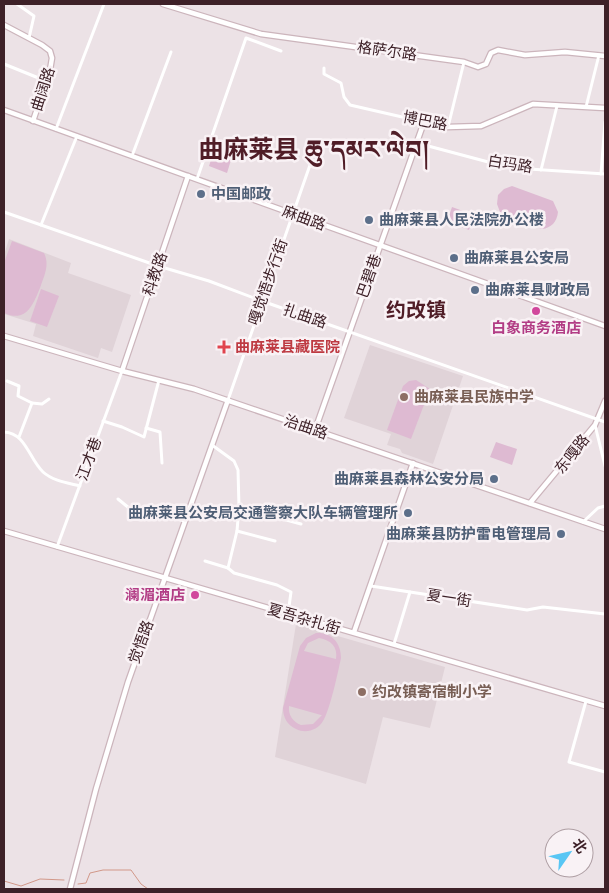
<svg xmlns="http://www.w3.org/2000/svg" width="609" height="893" viewBox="0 0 609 893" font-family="Roboto,'Noto Sans SC','Noto Serif Tibetan',sans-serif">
<rect width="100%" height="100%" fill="#ece2e6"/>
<g fill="#e0d3d8">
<path d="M9 239 71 263 68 273 131 295 112 352 101 348 98 358 33 336 36 324 4 314V255Z"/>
<path d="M370 345 463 376 433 464 402 453 400 449 387 445 391 434 344 418Z"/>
<path d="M296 624 445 667 430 728 383 717 366 784 275 757Z"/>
</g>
<g fill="#debad2" fill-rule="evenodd">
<path d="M213 154 231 160 227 173 209 166Z"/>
<path d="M512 186 553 201 558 212C557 222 551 228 542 229L502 214 500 212 497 204 498 195 504 189Z"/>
<path d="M452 207 474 215 469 230 447 222Z"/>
<path d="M12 241 44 253C50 265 44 276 40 288 33 305 26 323 4 313V263Z"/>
<path d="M41 289 59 296 47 327 30 321Z"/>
<path d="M416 380 430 389 411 439 387 430 403 386 409 381Z"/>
<path d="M496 442 517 449 512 465 490 457Z"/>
<path d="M316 633C331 632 341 642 341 658 338 672 330 710 323 721 318 730 306 734 296 729 287 725 283 717 283 708L300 646 306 638ZM319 638C331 640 338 647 336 659L304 651 308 643ZM289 706 321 715H322L313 724 301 725C293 722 288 715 289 706Z"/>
</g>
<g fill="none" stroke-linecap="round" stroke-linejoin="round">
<g stroke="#d29889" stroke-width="1">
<path d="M4 881 21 886 40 879 64 880"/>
<path d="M78 884 86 883 90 873 103 870H131L141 884 148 889"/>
</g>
<defs>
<g id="secondary">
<path d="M163 4 261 34 464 62 478 67 486 64 491 53 498 50 525 55 565 52 605 56"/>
<path d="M4 25 42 45 50 51 52 58 50 70 33 121"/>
<path d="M4 110 605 326"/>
<path d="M4 336 122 371 194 389 605 529"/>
<path d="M122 371 188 176"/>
<path d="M315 430 424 122 448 127 481 126 533 104 605 108"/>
<path d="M530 503 595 425 605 401"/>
<path d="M4 531 605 706"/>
<path d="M354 632 413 463"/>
<path d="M70 889 96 789 128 682 228 400"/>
</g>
</defs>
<use href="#secondary" stroke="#ccb5bc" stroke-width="7"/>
<g stroke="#fff" stroke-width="3">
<path d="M17 4 34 16 29 38"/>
<path d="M4 64 46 81"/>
<path d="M324 68V74L341 83 344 97 350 105 424 122"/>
<path d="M586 107 599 55"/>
<path d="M448 127 464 62"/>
<path d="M56 129 104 4"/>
<path d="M417 143 492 163 529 169 605 174"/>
<path d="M132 156 171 52"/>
<path d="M541 170 557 106"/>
<path d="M601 174 605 122"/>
<path d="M197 179 246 38 281 51"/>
<path d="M4 212 158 266 209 281 262 301 605 422"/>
<path d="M41 225 77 136"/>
<path d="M7 381 19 386 18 396 32 403 19 437"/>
<path d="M228 400 310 165"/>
<path d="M32 403 42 404 49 399"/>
<path d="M103 421 122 427 144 437 159 380"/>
<path d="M595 425 605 466"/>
<path d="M146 428 160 432 162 463"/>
<path d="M4 432C26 433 29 459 43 472 53 481 68 483 80 486"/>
<path d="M212 445 234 461 238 470 239 507 237 531 228 568 234 573 277 585 291 592 288 614"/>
<path d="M118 499 129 508 185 521"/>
<path d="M239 507 301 524"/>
<path d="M583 522 598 508 605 506"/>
<path d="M237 531 275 541"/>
<path d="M57 547 122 371"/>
<path d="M205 561 228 568"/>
<path d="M371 586 527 610 543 607 605 614"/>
<path d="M394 644 410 592"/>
<path d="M586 701 569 762 605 772"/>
</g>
<use href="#secondary" stroke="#fff" stroke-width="4.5"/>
</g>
<g fill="#5c6f8a" stroke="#f9f2f5" stroke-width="2">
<circle cx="201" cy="194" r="5"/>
<circle cx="369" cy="220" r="5"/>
<circle cx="454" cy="258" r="5"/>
<circle cx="475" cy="290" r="5"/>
<circle cx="494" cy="479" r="5"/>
<circle cx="408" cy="513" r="5"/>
<circle cx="561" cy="534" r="5"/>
</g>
<g fill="#d1479c" stroke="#f9f2f5" stroke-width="2">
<circle cx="536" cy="311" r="5"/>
<circle cx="195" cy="595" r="5"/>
</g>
<path fill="#e0444e" stroke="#f9f2f5" stroke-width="2" d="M221.5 339.5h5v5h5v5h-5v5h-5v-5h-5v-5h5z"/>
<g fill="#8d6e63" stroke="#f9f2f5" stroke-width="2">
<circle cx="404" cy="397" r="5"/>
<circle cx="362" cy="692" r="5"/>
</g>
<g text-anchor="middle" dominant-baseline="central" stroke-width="5" stroke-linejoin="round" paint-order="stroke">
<g font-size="15" fill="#3e2128" stroke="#f9f2f5">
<text transform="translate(387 51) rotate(8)">格萨尔路</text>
<text transform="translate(43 89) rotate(-72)">曲阔路</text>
<text transform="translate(425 121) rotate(11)">博巴路</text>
<text transform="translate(510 164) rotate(9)">白玛路</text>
<text transform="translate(304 218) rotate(20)">麻曲路</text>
<text transform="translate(155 274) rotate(-71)">科教路</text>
<text transform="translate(369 276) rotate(-71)">巴碧巷</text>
<text transform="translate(268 282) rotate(-71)">嘎觉悟步行街</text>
<text transform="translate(305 316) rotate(19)">扎曲路</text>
<text transform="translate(306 427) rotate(19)">治曲路</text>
<text transform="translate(572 454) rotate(-51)">东嘎路</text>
<text transform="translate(89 459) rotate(-70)">江才巷</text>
<text transform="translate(449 598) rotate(9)">夏一街</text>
<text transform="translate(304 619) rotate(16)">夏吾杂扎街</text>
<text transform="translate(141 642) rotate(-70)">觉悟路</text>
</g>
<g font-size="15" font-weight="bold" fill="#4e5e75" stroke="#f9f2f5" text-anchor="start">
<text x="211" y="194">中国邮政</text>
<text x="379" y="220">曲麻莱县人民法院办公楼</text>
<text x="464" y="258">曲麻莱县公安局</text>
<text x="485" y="290">曲麻莱县财政局</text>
<text x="484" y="479" text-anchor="end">曲麻莱县森林公安分局</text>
<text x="398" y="513" text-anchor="end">曲麻莱县公安局交通警察大队车辆管理所</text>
<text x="551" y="534" text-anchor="end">曲麻莱县防护雷电管理局</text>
</g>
<g font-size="15" font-weight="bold" fill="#b23c85" stroke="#f9f2f5">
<text x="536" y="328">白象商务酒店</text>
<text x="185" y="595" text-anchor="end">澜湄酒店</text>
</g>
<g font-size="15" font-weight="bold" fill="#be3a42" stroke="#f9f2f5" text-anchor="start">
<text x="235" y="347">曲麻莱县藏医院</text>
</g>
<g font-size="15" font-weight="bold" fill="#785e54" stroke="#f9f2f5" text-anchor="start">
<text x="414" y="397">曲麻莱县民族中学</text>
<text x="372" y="692">约改镇寄宿制小学</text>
</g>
<g font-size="20" font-weight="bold" fill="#501d27" stroke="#f9f2f5">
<text x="416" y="310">约改镇</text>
</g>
<g font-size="25" font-weight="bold" fill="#501d27" stroke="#f9f2f5">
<text x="314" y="149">曲麻莱县 ཆུ་དམར་ལེབ།</text>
</g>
</g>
<rect width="609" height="893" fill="none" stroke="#3e2128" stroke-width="10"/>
<g transform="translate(569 853) rotate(56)"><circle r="24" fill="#f9f2f5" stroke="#ae9ea3"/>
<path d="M0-4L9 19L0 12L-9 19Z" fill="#58c6f4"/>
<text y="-8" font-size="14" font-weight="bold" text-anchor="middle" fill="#3e2128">北</text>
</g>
</svg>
